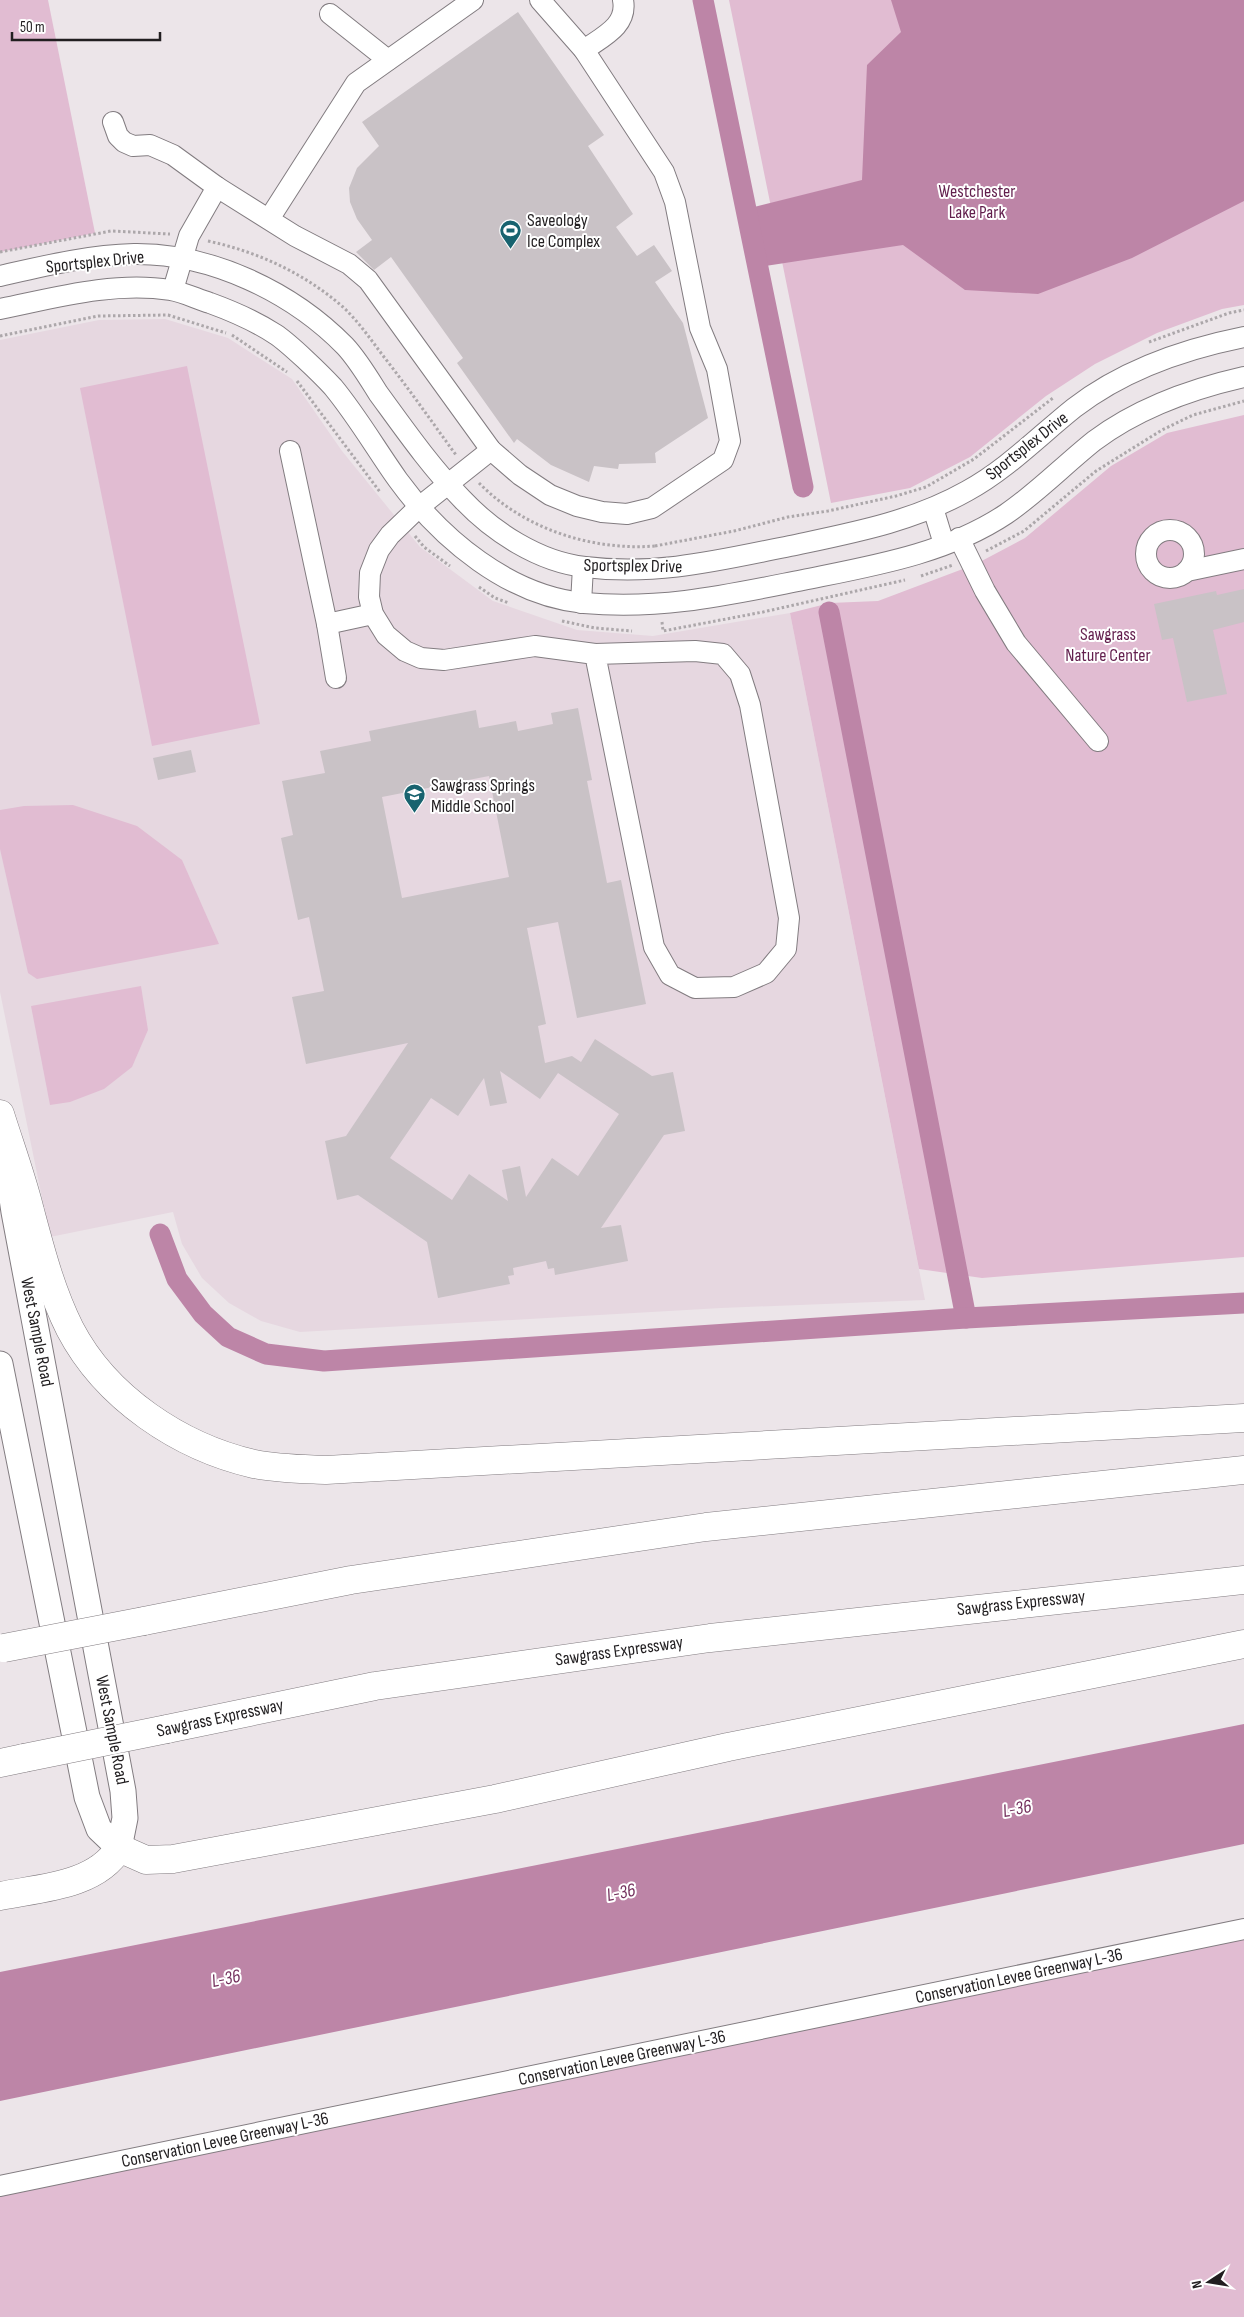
<svg xmlns="http://www.w3.org/2000/svg" width="1244" height="2317" viewBox="0 0 1244 2317" font-family="'Sofia Sans Condensed',sans-serif">
<rect width="100%" height="100%" fill="#ece5e9"/>
<path fill="#e6d7e0" d="M165 319 228 338 292 379 342 451 420 547 493 601 577 630 653 636 790 613 925 1300 721 1308 300 1332 261 1321 229 1303 202 1278 182 1244 173 1212 50 1237 0 992V340L99 320Z"/>
<g fill="#e1bcd2">
<path d="M0 0H48L95 233 0 252Z"/>
<path d="M729 0H1244V305L1222 309 1157 333 1095 364 1046 396 970 457 910 488 831 503Z"/>
<path d="M187 366 260 724 152 746 80 388Z"/>
<path d="M1244 415V1257L982 1278 919 1269 790 613 830 603 878 601 976 564 1025 538 1111 466 1167 433Z"/>
<path d="M73 805 137 826 182 860 219 944 37 979 28 973 0 849V810L24 806Z"/>
<path d="M141 986 148 1030 132 1067 104 1089 70 1102 50 1105 31 1006Z"/>
<path d="M1244 1929V2317H0V2186Z"/>
</g>
<g fill="#bd85a7">
<path d="M891 0H1244V201L1132 258 1038 294 965 290 903 245 758 267 746 209 862 180 867 65 901 32Z"/>
<path d="M1244 1724V1844L0 2101V1972Z"/>
</g>
<g fill="none" stroke-linecap="round" stroke-linejoin="round">
<g stroke="#bd85a7" stroke-width="21">
<path d="M703 0 803 487"/>
<path d="M829 612 966 1318"/>
<path d="M160 1234 177 1279 203 1314 228 1337 266 1354 324 1361 966 1318 1244 1303"/>
</g>
</g>
<g fill="#c9c2c6" fill-rule="evenodd">
<path d="M518 12 604 135 588 146 633 214 616 227 637 256 654 245 672 271 655 282 683 323 708 418 655 453 656 463 619 464 618 469 594 466 589 482 551 465 517 439 514 443 457 363 463 358 391 257 374 270 356 252 372 240 357 219 350 202 349 188 357 168 379 146 362 122Z"/>
<path d="M1244 589V622L1213 630 1227 694 1187 702 1173 638 1162 640 1154 604 1216 591 1217 595Z"/>
<path d="M578 708 592 780 587 781 607 883 621 880 646 1004 577 1018 558 922 527 928 546 1024 538 1026 545 1063 572 1056 581 1062 595 1039 652 1076 673 1072 685 1131 664 1135 601 1228 621 1225 628 1261 555 1275 554 1268 548 1269 546 1261 513 1268 514 1275 508 1276 510 1284 438 1298 427 1242 358 1195 337 1200 325 1141 346 1136 408 1043 306 1064 292 997 324 991 309 917 298 920 281 838 293 835 282 781 325 773 320 751 371 741 369 731 476 710 479 728 516 721 518 731 553 724 551 713ZM489 776 509 877 402 898 382 797ZM500 1071 540 1099 558 1073 619 1114 578 1176 552 1158 526 1197 520 1166 502 1170 508 1201 469 1174 452 1200 390 1158 431 1098 458 1116 484 1078 490 1106 507 1103Z"/>
<path d="M191 750 196 772 158 780 153 758Z"/>
</g>
<g fill="none" stroke-linecap="round" stroke-linejoin="round">
<defs>
<g id="minor">
<path d="M330 14 388 60"/>
<path d="M584 50C602 37 628 26 623 0"/>
<path d="M113 122 118 136 124 142 133 146 150 145 173 155 217 187 295 236 349 264 368 280 491 450 520 475 550 495 577 506 602 512 627 514 652 508 723 460 730 441 717 369 700 328 675 202 664 172 584 50 540 0"/>
<path d="M269 219 356 83 473 0"/>
<path d="M0 276C44 266 89 255 134 254 211 253 292 292 345 346 358 360 368 377 378 393 405 430 430 466 462 499 493 532 539 562 585 567 657 576 720 560 790 546 851 533 912 522 967 491 1006 470 1039 436 1074 408 1123 370 1184 349 1244 337"/>
<path d="M173 290 189 236 217 187"/>
<path d="M0 309C54 298 114 281 170 290 183 292 197 299 210 303 232 311 255 321 275 334 289 343 321 374 333 387 357 416 376 449 398 480 441 539 509 596 584 603 662 610 727 595 803 580 872 566 946 554 1006 514 1037 493 1064 465 1094 441 1138 408 1191 389 1244 377"/>
<path d="M491 450 419 507 390 535 379 550 370 573 369 597 373 614 386 635 405 651 421 658 444 660 535 646 595 654 695 651 723 654 740 674 750 705 789 918 786 949 766 973 734 987 695 988 670 975 654 947 595 654"/>
<path d="M290 451 327 624 373 614"/>
<path d="M933 508 944 544"/>
<circle cx="1170" cy="554" r="24"/>
<path d="M959 538 985 591 1016 643 1098 741"/>
<path d="M1187 571 1244 559"/>
<path d="M581 603 583 567"/>
<path d="M327 624 336 678"/>
<path d="M0 2186 1244 1929"/>
</g>
<path id="major" d="M0 1364 87 1797 99 1829 119 1848 125 1818 123 1791 14 1212 7 1165"/>
<g id="highway">
<path d="M0 1114C10 1146 22 1178 30 1211 41 1252 51 1291 70 1329 106 1398 180 1447 254 1464 278 1469 302 1469 326 1470L1244 1418"/>
<path d="M144 1621 351 1580 706 1527 1244 1470"/>
<path d="M167 1729 375 1686 710 1638 1244 1580"/>
<path d="M0 1763 24 1758"/>
<path d="M0 1896C40 1888 96 1886 119 1848L146 1860 173 1859 495 1799 728 1747 1244 1644"/>
</g>
</defs>
<use href="#minor" stroke="#827c80" stroke-width="22"/>
<use href="#major" stroke="#827c80" stroke-width="27"/>
<use href="#highway" stroke="#827c80" stroke-width="29"/>
<g stroke="#aca7aa" stroke-width="3" stroke-dasharray="2.5 2.5" stroke-linecap="butt">
<path d="M208 241C258 252 304 273 343 307 359 322 371 340 384 357 409 389 432 422 456 455"/>
<path d="M0 252 111 231 170 234"/>
<path d="M232 335 287 372"/>
<path d="M0 336 98 316 168 315 226 333"/>
<path d="M1149 342 1229 313 1244 310"/>
<path d="M297 381 380 492"/>
<path d="M479 483C524 529 592 551 655 546"/>
<path d="M415 536 424 547 450 566"/>
<path d="M655 546 734 531 788 517 828 511 896 496 926 487 974 459 1053 398"/>
<path d="M986 551 1024 531 1096 471 1162 430 1193 415 1244 401"/>
<path d="M921 576 953 565"/>
<path d="M479 587 495 598 509 603"/>
<path d="M562 621 595 628 632 631"/>
<path d="M662 622 663 631 763 612 905 580"/>
</g>
<use href="#minor" stroke="#fff" stroke-width="20"/>
<use href="#major" stroke="#fff" stroke-width="25"/>
<use href="#highway" stroke="#fff" stroke-width="28"/>
<defs>
<g id="highway-bridge">
<path d="M4 1648 144 1621"/>
<path d="M24 1758 167 1729"/>
</g>
</defs>
<use href="#highway-bridge" stroke="#827c80" stroke-width="29" stroke-linecap="butt"/>
<use href="#highway-bridge" stroke="#fff" stroke-width="28"/>
</g>
<defs>
<symbol id="stadium-pin" viewBox="-11 -11 22 30"><path d="M0 17L-7.5 6A9.5 9.5 0 1 1 7.5 6Z" fill="#18636f" stroke="#fff"/><path d="M0-5a6.5 5 0 1 0 0 10a6.5 5 0 1 0 0-10ZM-3.5-1.8h7v3.6h-7Z" fill="#fff"/></symbol>
<symbol id="school-pin" viewBox="-11 -11 22 30"><path d="M0 17L-7.5 6A9.5 9.5 0 1 1 7.5 6Z" fill="#18636f" stroke="#fff"/><path d="M0-5L7-2L0 1L-7-2ZM-4 1L0 2.5L4 1V4Q0 6-4 4Z" fill="#fff"/></symbol>
</defs>
<g fill-rule="evenodd">
<use href="#stadium-pin" x="498" y="218" width="25" height="34"/>
<use href="#school-pin" x="402" y="782" width="25" height="34"/>
</g>
<g text-anchor="middle" dominant-baseline="central" stroke-width="4" stroke-linejoin="round" paint-order="stroke">
<g font-size="18" fill="#621f4d" stroke="#fff">
<text x="977" y="191">Westchester<tspan x="977" dy="21">Lake Park</tspan></text>
<text x="1108" y="634">Sawgrass<tspan x="1108" dy="21">Nature Center</tspan></text>
</g>
<g font-size="18" fill="#211e20" stroke="#fff" text-anchor="start">
<text x="527" y="220">Saveology<tspan x="527" dy="21">Ice Complex</tspan></text>
<text x="431" y="785">Sawgrass Springs<tspan x="431" dy="21">Middle School</tspan></text>
</g>
<g font-size="18" fill="#211e20" stroke="#fff">
<text transform="translate(95 262) rotate(-6)">Sportsplex Drive</text>
<text transform="translate(1027 446) rotate(-38)">Sportsplex Drive</text>
<text transform="translate(633 566) rotate(1)">Sportsplex Drive</text>
<text transform="translate(37 1332) rotate(79)">West Sample Road</text>
<text transform="translate(1021 1603) rotate(-6)">Sawgrass Expressway</text>
<text transform="translate(619 1651) rotate(-8)">Sawgrass Expressway</text>
<text transform="translate(220 1718) rotate(-12)">Sawgrass Expressway</text>
<text transform="translate(112 1730) rotate(79)">West Sample Road</text>
<text transform="translate(1019 1976) rotate(-12)">Conservation Levee Greenway L-36</text>
<text transform="translate(622 2058) rotate(-12)">Conservation Levee Greenway L-36</text>
<text transform="translate(225 2140) rotate(-12)">Conservation Levee Greenway L-36</text>
</g>
<g font-size="19" font-style="italic" fill="#732f5c" stroke="#fff">
<text transform="translate(1017 1809) rotate(-11)">L-36</text>
<text transform="translate(621 1893) rotate(-12)">L-36</text>
<text transform="translate(226 1979) rotate(-12)">L-36</text>
</g>
</g>
<g transform="translate(1209 2282) rotate(258)" stroke="#ffffff" stroke-width="4" paint-order="stroke">
<path d="M0-4L9 19L0 12L-9 19Z" fill="#211e20"/>
<text y="-8" font-size="14" font-weight="bold" text-anchor="middle" fill="#211e20">N</text>
</g>
<path d="M12 32v8h148v-8" fill="none" stroke="#211e20" stroke-width="2.5"/>
<text x="20" y="32" font-size="15" fill="#211e20" stroke="#ffffff" stroke-width="4" paint-order="stroke">50 m</text>
</svg>
